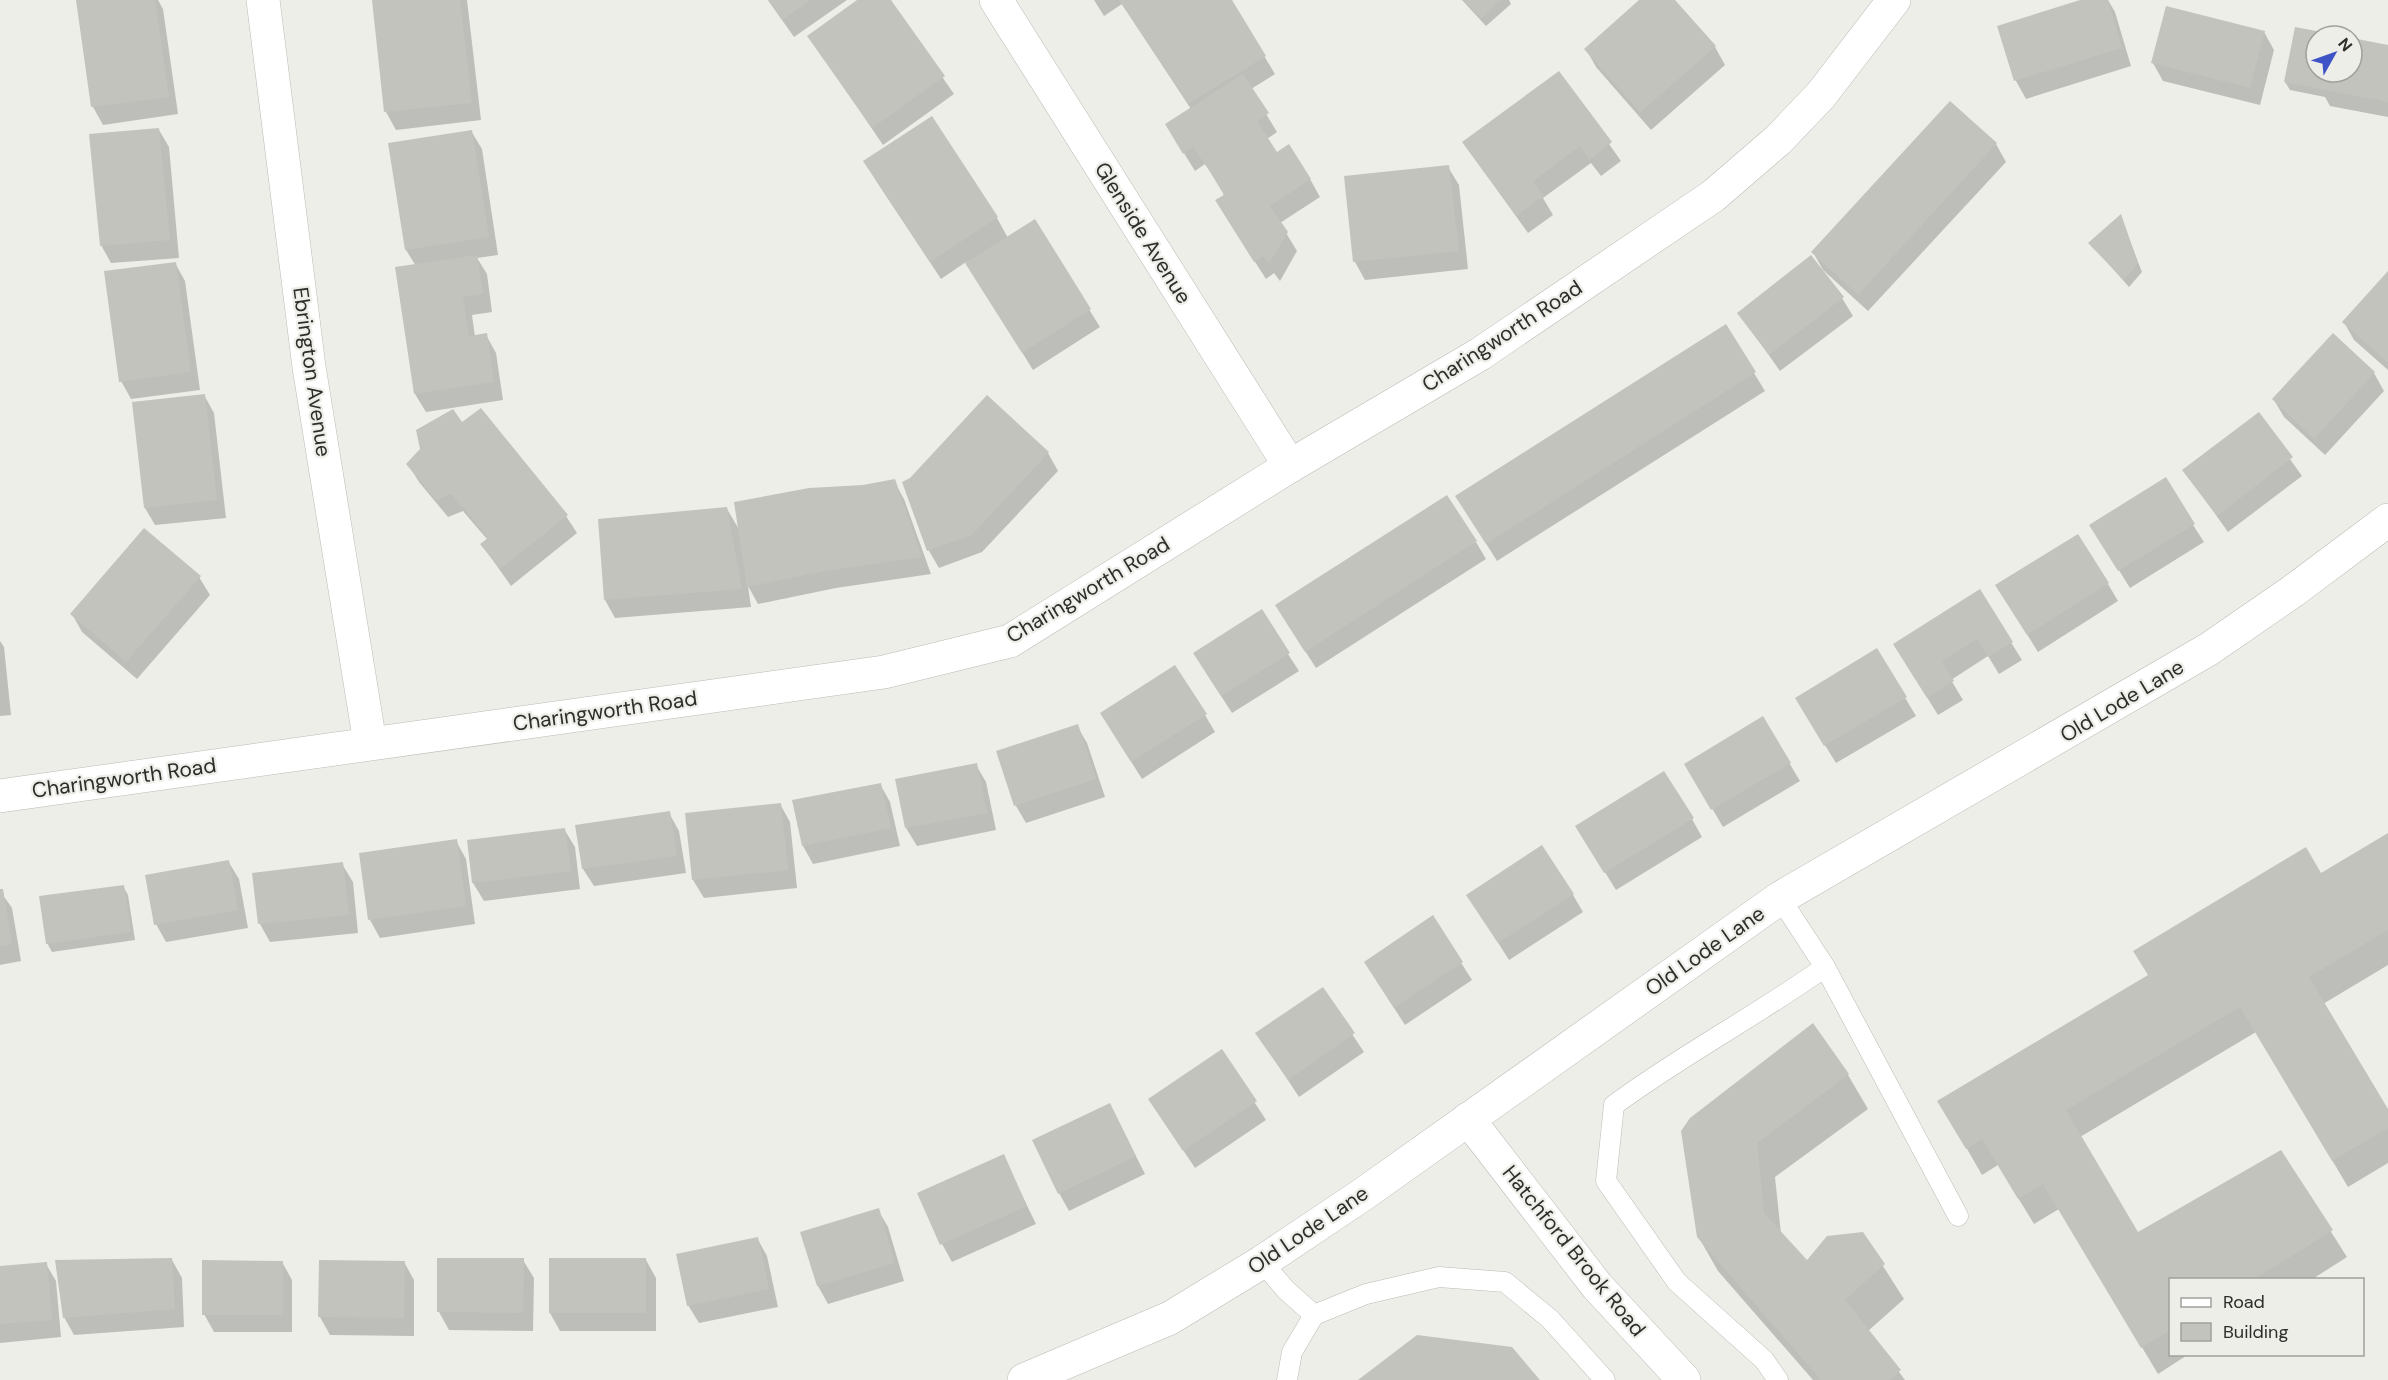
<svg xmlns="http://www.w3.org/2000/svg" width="2388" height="1380" viewBox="0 0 2388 1380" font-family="'DM Sans',sans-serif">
<rect width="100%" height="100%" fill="#edeee8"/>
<g fill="#0003">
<path d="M87 0H158L163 9 178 114 103 125 93 107 78 1Z"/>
<path d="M373 0H467L481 120 396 130 386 112Z"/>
<path d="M768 0H847L794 37Z"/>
<path d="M860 0H889L954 94 883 145 809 36Z"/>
<path d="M1094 0H1230L1275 74 1251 89 1277 132 1267 139 1277 154 1310 179 1320 197 1280 223 1297 251 1280 281 1274 273 1266 279 1227 218 1223 192 1205 164 1195 171 1177 142 1191 109 1122 4 1104 16Z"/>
<path d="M1462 0H1509L1511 4 1486 26Z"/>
<path d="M1641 0H1673L1715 47 1725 65 1651 130 1596 67 1586 49Z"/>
<path d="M2086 0H2108L2115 12 2131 66 2026 99 2016 81 1999 27Z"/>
<path d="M2296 28 2336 36H2316V72H2352V39L2388 46V117L2330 106 2325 97 2290 90 2285 82Z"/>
<path d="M2264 32 2274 50 2260 105 2163 81 2153 63Z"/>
<path d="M1559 73 1621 161 1601 176 1591 163 1543 198 1553 215 1528 233 1464 143Z"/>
<path d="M159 130 169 147 179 258 111 263 101 245Z"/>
<path d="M471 131 482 149 498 255 477 258 487 274 492 312 472 315 475 337 486 335 496 353 503 400 426 412 415 394 397 269 416 266 406 250 390 144Z"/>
<path d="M1996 144 2006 162 1868 311 1823 270 1813 252Z"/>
<path d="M1448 167 1459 185 1468 269 1365 280 1355 262 1345 177Z"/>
<path d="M875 179 997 218 1008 238 1034 221 1100 327 1033 370 966 262 941 279Z"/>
<path d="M2120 216 2142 272 2129 287 2090 243Z"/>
<path d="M175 263 185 281 200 390 131 399 121 381Z"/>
<path d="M2388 273V370L2354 340 2344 322Z"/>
<path d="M1842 298 1853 316 1780 371 1739 313Z"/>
<path d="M1725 326 1765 391 1497 561 1468 515Z"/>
<path d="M2374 373 2384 391 2325 455 2284 417 2274 400Z"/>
<path d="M204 395 214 413 226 518 155 525 145 508Z"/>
<path d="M2258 414 2302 476 2228 532 2184 470Z"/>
<path d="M461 424 566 516 577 533 511 586 482 545 488 540 480 531 463 511 448 517 419 482 408 464Z"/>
<path d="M1048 453 1058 471 982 552 939 568 929 551 904 483 911 479Z"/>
<path d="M894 481 904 499 931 574 836 588 758 604 748 586 751 607 615 618 605 600 727 509 740 531 863 486Z"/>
<path d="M2193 525 2204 542 2130 588 2102 543Z"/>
<path d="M1476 542 1486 559 1316 668 1287 623Z"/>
<path d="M199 577 210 595 137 679 82 632 72 614Z"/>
<path d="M2108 584 2118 601 2038 652 2008 604Z"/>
<path d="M1979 591 2022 660 1999 674 1988 656 1951 680 1963 700 1938 715 1905 662Z"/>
<path d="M0 641 4 647 11 715 0 716Z"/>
<path d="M1877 651 1916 716 1836 763 1807 716Z"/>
<path d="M1288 654 1299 671 1232 713 1205 671Z"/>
<path d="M1205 715 1215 732 1142 779 1112 731Z"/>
<path d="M1763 719 1800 781 1723 827 1686 764Z"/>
<path d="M1077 726 1087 743 1105 797 1026 823 1016 806 998 752Z"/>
<path d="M976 765 986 782 996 830 917 846 906 828 897 780Z"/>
<path d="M880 784 890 802 900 846 813 864 803 846Z"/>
<path d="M780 804 790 822 797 888 704 898 693 880Z"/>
<path d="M669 813 679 831 686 873 594 886 583 869Z"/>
<path d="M1692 819 1702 837 1616 890 1588 845Z"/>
<path d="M564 829 575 847 580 889 484 901 473 883 468 842Z"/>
<path d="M2388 834V965L2323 1004 2388 1112V1163L2348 1187 2256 1032 2080 1137 2138 1234 2280 1152 2347 1257 2311 1280H2170V1354H2189L2158 1374 2059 1209 2034 1224 1998 1165 1982 1175 1940 1102Z"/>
<path d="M456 841 466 859 475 924 380 938 370 920 361 855Z"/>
<path d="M228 861 239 879 248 928 166 942 156 924Z"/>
<path d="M342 864 353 882 358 933 270 942 260 924 254 874Z"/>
<path d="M123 886 128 895 135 940 52 952 47 943Z"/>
<path d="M0 891 12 908 21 961 0 965Z"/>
<path d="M1468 895H1573L1583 912 1509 960Z"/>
<path d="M1432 917 1472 980 1405 1025 1376 980Z"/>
<path d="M1322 989 1364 1052 1299 1097 1257 1033Z"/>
<path d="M1812 1025 1848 1075 1868 1109 1775 1177 1781 1234 1807 1262 1862 1233 1904 1299 1868 1331 1905 1380H1813L1718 1271 1698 1236Z"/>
<path d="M1222 1052 1266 1120 1195 1168 1161 1117Z"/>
<path d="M1110 1105 1145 1174 1069 1211 1059 1193Z"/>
<path d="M1003 1156 1036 1224 952 1262 942 1244Z"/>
<path d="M878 1210 888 1227 904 1281 828 1304 818 1286 802 1233Z"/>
<path d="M757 1238 767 1256 778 1307 699 1323 688 1305Z"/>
<path d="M439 1259 523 1260 534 1278 533 1331 449 1330 439 1312Z"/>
<path d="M172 1260 182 1278 184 1327 74 1335 64 1317Z"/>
<path d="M646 1260 656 1278V1331H560L550 1313Z"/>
<path d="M282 1262 292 1280V1332H214L204 1314Z"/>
<path d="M320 1262H404L414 1280V1336L330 1335 320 1317Z"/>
<path d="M46 1264 56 1281 61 1337 0 1343V1268Z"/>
</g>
<g fill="#c3c3be">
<path d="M76 0H155L169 97 91 107Z"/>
<path d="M372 0H460L472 103 384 112Z"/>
<path d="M768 0H811L782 20Z"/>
<path d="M857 0H891L945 76 872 128 807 36Z"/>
<path d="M1119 0H1232L1266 56 1188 104Z"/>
<path d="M1463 0H1501L1481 19Z"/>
<path d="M1639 0H1675L1716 46 1640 113 1584 49Z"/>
<path d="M2080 0H2108L2122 48 2014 81 1997 26Z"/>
<path d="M2166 6 2265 31 2250 88 2151 63Z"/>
<path d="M2295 27 2338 35 2316 36V72H2352V38L2388 45V102L2284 82Z"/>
<path d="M1559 71 1612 142 1589 160 1580 146 1533 181 1544 196 1516 216 1462 142Z"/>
<path d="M1243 74 1269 113 1257 121 1277 152 1289 144 1311 179 1270 206 1288 232 1269 264 1263 256 1254 262 1215 200 1224 195 1211 173 1193 147 1183 154 1165 124Z"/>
<path d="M1950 101 1997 143 1858 295 1811 252Z"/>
<path d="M932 116 998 217 930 262 863 161Z"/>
<path d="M159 128 170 240 100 246 89 134Z"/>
<path d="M472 130 489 237 405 250 388 143Z"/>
<path d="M1449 165 1459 251 1353 262 1344 176Z"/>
<path d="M2121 214 2138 263 2124 280 2088 243Z"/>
<path d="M1035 219 1091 309 1022 353 965 263Z"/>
<path d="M477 255 483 294 463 297 469 336 487 333 494 382 414 394 395 267Z"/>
<path d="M1811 255 1844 297 1769 355 1737 313Z"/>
<path d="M176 262 191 372 119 382 104 271Z"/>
<path d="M2388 271V363L2342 322Z"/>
<path d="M1726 324 1756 372 1486 544 1455 496Z"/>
<path d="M2333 333 2375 372 2314 439 2272 399Z"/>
<path d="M205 394 217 500 144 508 132 402Z"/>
<path d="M987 395 1049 452 972 535 927 551 902 482 910 478Z"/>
<path d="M481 408 568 515 500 569 480 544 488 538 468 513 451 494 436 500 406 464 420 449 416 430 453 409 462 422Z"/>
<path d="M2259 412 2293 457 2217 516 2182 470Z"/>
<path d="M2166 477 2195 524 2118 571 2089 525Z"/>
<path d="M895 479 922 557 825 571 747 587 734 502 809 488 863 485Z"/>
<path d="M1447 495 1477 541 1305 652 1275 605Z"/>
<path d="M727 507 742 589 604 600 598 519Z"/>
<path d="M144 528 201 576 126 662 70 614Z"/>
<path d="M2078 534 2109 583 2027 635 1995 585Z"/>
<path d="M1980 589 2013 642 1988 657 1977 639 1942 661 1954 681 1927 698 1893 644Z"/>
<path d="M1262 609 1290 653 1221 696 1193 653Z"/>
<path d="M1877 648 1907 697 1824 746 1795 698Z"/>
<path d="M1175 665 1207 714 1131 762 1100 713Z"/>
<path d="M1763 716 1791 763 1711 810 1684 764Z"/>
<path d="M1078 724 1096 779 1014 806 996 751Z"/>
<path d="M977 763 987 813 905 828 895 779Z"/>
<path d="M1664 771 1694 818 1604 873 1575 826Z"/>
<path d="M881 783 891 828 802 846 792 800Z"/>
<path d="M781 803 788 870 692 880 685 813Z"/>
<path d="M670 811 677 856 582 869 575 825Z"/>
<path d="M565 828 571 871 472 883 467 840Z"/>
<path d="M2388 833V930L2309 977 2388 1109V1128L2332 1161 2240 1007 2066 1110 2138 1232 2281 1150 2333 1230 2253 1280H2170V1330L2141 1348 2043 1184 2018 1199 1982 1139 1966 1149 1937 1101 2148 975 2133 951 2306 847 2321 873Z"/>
<path d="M457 839 466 906 368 920 359 853Z"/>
<path d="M1542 845 1574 894 1498 943 1466 895Z"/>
<path d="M229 860 238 910 154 925 145 875Z"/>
<path d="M343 862 349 915 258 924 252 873Z"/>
<path d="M124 885 131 932 46 944 39 896Z"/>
<path d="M0 889H3L12 944 0 946Z"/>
<path d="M1433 915 1463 962 1394 1008 1364 962Z"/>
<path d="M1323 987 1355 1033 1288 1080 1255 1033Z"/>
<path d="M1813 1023 1849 1074 1757 1143 1764 1213 1807 1260 1827 1236 1863 1232 1885 1264 1845 1300 1901 1370 1889 1380H1821L1697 1237 1681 1131 1690 1118Z"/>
<path d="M1222 1049 1257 1101 1183 1151 1148 1099Z"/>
<path d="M1110 1103 1136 1156 1058 1194 1032 1140Z"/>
<path d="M1004 1154 1027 1206 940 1245 917 1193Z"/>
<path d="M879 1208 895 1263 817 1286 800 1232Z"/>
<path d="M758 1237 769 1289 687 1306 676 1254Z"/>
<path d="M172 1258 175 1309 63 1318 55 1260Z"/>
<path d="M437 1258H524L523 1313 437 1312Z"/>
<rect x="549" y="1258" width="97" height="55"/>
<path d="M202 1260 283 1261V1315H202Z"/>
<path d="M319 1260 405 1261 404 1318 318 1317Z"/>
<path d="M47 1262 52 1320 0 1324V1266Z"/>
<path d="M1417 1335 1512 1347 1540 1380H1358Z"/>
</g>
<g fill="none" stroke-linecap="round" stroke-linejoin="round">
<defs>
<g id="service">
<path d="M1825 967 1958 1216"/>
<path d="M1262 1262 1286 1290 1314 1315 1366 1294 1439 1277 1505 1282 1550 1319 1605 1380"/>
<path d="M1287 1380 1292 1352 1314 1315"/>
<path d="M1778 1380 1764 1360 1677 1282 1606 1181 1614 1105C1682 1055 1756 1016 1825 967L1780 898"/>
</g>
<g id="minor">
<path d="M263 0 309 367 370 743"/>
<path d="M996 0 1290 466"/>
<path d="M0 796 884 672 1010 641 1290 466 1480 354 1713 196 1778 140 1821 95 1894 0"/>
<path d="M1468 1119 1597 1286 1684 1380"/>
</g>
<path id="tertiary" d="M1024 1380 1170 1318 1262 1262 1362 1195 1780 898 2209 649 2293 591 2388 520"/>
</defs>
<use href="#service" stroke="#bbbbb6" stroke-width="21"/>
<use href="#minor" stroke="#bbbbb6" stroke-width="34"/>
<use href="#tertiary" stroke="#bbbbb6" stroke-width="34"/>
<use href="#service" stroke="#fff" stroke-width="20"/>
<use href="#minor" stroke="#fff" stroke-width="33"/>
<use href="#tertiary" stroke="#fff" stroke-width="33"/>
</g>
<g text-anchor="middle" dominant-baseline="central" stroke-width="4.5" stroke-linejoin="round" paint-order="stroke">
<g font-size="21" fill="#2d2d2b" stroke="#edeee8">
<text transform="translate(1143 233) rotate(58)">Glenside Avenue</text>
<text transform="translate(1502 336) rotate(-33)">Charingworth Road</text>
<text transform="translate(312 372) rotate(82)">Ebrington Avenue</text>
<text transform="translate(1088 590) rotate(-31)">Charingworth Road</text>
<text transform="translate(2122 701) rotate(-31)">Old Lode Lane</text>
<text transform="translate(605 711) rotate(-8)">Charingworth Road</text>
<text transform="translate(124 778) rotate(-8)">Charingworth Road</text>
<text transform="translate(1705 951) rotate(-35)">Old Lode Lane</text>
<text transform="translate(1308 1230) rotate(-34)">Old Lode Lane</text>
<text transform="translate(1574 1251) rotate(51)">Hatchford Brook Road</text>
</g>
</g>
<rect x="2169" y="1278" width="195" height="78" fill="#edeee8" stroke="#a0a19c" stroke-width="1.5"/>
<rect x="2181" y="1298" width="30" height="9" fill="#ffffff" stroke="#a0a19c" stroke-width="1.5"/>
<text x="2223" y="1308" font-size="18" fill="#2d2d2b">Road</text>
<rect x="2181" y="1323" width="30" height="18" fill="#c3c3be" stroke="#a0a19c" stroke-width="1.5"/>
<text x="2223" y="1338" font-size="18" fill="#2d2d2b">Building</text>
<g transform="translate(2334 54) rotate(50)"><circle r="28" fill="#edeee8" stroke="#a0a19c" stroke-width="1.5"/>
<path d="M0-4.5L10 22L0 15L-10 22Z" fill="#3e53c6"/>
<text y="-9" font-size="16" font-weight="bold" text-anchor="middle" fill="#2d2d2b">N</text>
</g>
</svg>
